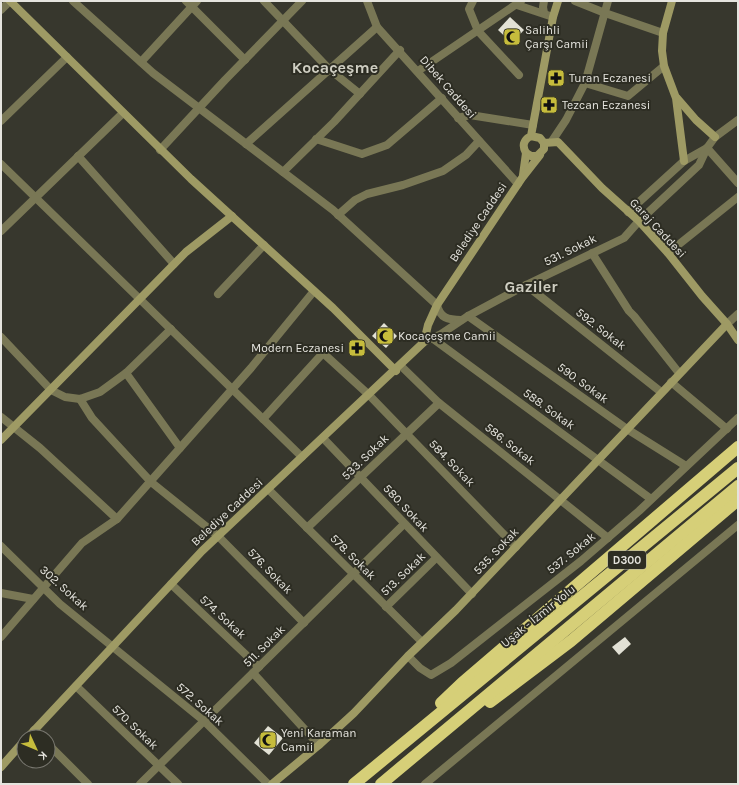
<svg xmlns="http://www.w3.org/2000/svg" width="739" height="785" viewBox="0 0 739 785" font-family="Karla,sans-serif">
<rect width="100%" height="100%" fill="#37372d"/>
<g fill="#e2e1d5">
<path d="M510 17 524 30 512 43 498 30Z"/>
<path d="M384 323 397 336 386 348 372 336Z"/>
<path d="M625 637 631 644 619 655 612 647Z"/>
<path d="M268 726 283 738 269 755 254 743Z"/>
</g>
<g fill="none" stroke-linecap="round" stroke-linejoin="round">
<g stroke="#797755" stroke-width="8">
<path d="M73 1 153 73 333 210 437 305C440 318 448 320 461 320"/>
<path d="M186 1 245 60"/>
<path d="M264 1 329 69 360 94"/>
<path d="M367 1 377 27 518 184"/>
<path d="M473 1 469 9 478 31 519 75"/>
<path d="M575 1 605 13 663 33"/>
<path d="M517 5 553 17"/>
<path d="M1 10 10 1"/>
<path d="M544 13 543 7 544 1"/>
<path d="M141 62 197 1"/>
<path d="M418 71 521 1"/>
<path d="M585 83 628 96 664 66"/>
<path d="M458 118 470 115 533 125"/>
<path d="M1 121 67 57"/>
<path d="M316 139 362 154 387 145 442 98"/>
<path d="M552 141 566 120 585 83 608 1"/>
<path d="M246 144 377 27"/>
<path d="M707 148 738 183"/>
<path d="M160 150 225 80 302 1"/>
<path d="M78 156 174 264"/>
<path d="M1 164 302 457"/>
<path d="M283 172 334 122 400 50"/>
<path d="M628 212 684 161 707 148"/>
<path d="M338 215 355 200 367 194 403 185 443 171 466 155 479 141"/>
<path d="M1 231 123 113"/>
<path d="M592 253 629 311 634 316 679 373"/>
<path d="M668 253 738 197"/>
<path d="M526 285 661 392"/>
<path d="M218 294 264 245"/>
<path d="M468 316 627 429 686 466"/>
<path d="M727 324 738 314"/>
<path d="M1 337 51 390 65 397 80 399 100 392 126 373 171 329"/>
<path d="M432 338 651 499"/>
<path d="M424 342 441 334 468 316 526 285 624 238 639 221 699 165 707 148 715 137 738 120"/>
<path d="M401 366 439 403 608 538"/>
<path d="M671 382 727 429"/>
<path d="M80 399 92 418 151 482 218 536 304 623"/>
<path d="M1 417 40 448 117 519"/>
<path d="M263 419 323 353 369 395 516 547"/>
<path d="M323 438 472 594"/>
<path d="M180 448 251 368 314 291"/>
<path d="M268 489 422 642"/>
<path d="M307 528 439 403"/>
<path d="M1 546 60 604 204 721 268 784"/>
<path d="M171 584 259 667"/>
<path d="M1 593 33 599"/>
<path d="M386 607 436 558"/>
<path d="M1 637 82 543 117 519 180 448 126 373"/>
<path d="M408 656 420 668 431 675 451 663 581 561 639 511 738 418"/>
<path d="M253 673 319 745"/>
<path d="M76 686 178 784"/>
<path d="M34 730 40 737"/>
<path d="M48 744 88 784"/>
<path d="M140 784 404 524"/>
<path d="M425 784 738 525"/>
</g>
<g stroke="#9e9a64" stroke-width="8">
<path d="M10 1 191 179 333 308 396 371"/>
<path d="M672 1 663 33 662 51 664 66 676 98 684 161"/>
<path d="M677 98 696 120 715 137"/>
<path d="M531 136 540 138 544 143V149L537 156H531L526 153C522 146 523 140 531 136L533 125 553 17 558 1"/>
<path d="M544 143 558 142 602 188 639 221 668 253 702 296 727 324 738 340"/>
<path d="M523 175 526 153"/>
<path d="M1 440 186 252 232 216"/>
<path d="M28 737 202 551 424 342 428 325 437 305 522 178 540 155"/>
<path d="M1 767 24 741"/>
<path d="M272 784 319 745 354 713 408 656 456 610 727 324"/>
</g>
<g stroke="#d6cf78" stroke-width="12">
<path d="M490 702 571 641 738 500"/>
<path d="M441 703 462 683 738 447"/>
<path d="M354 784 738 468"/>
<path d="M381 784 738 486"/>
</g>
</g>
<defs>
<symbol id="mosque-square" viewBox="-11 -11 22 22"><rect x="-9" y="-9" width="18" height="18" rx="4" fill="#c6bc3c" stroke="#2d2d23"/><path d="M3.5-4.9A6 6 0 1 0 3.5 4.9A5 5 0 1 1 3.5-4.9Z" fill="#111"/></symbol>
<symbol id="pharmacy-square" viewBox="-11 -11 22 22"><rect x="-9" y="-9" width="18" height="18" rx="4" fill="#c6bc3c" stroke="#2d2d23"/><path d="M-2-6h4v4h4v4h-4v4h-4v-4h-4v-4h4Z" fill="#111"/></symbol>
</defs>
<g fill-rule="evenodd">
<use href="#mosque-square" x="502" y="27" width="20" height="20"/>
<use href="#pharmacy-square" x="546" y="68" width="20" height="20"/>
<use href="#pharmacy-square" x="539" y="95" width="20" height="20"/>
<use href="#mosque-square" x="375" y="326" width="20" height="20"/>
<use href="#pharmacy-square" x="347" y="338" width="20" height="20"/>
<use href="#mosque-square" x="258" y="730" width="20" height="20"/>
</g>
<g text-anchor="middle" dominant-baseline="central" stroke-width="4" stroke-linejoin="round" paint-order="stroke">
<rect fill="#2d2d23" stroke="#aeada6" stroke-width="1" x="608" y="551" width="38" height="18" rx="3"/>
<g font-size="11" font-weight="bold" fill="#e5e4de">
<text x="627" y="560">D300</text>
</g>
<g font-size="12" fill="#e5e4de" stroke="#2d2d23" text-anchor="start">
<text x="525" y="30">Salihli<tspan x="525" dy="14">Çarşı Camii</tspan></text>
<text x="569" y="78">Turan Eczanesi</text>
<text x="562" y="105">Tezcan Eczanesi</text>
<text x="398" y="336">Kocaçeşme Camii</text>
<text x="344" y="348" text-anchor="end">Modern Eczanesi</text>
<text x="281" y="733">Yeni Karaman<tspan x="281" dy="14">Camii</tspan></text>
</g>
<g font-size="12" fill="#e5e4de" stroke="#2d2d23">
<text transform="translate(448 87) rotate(49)">Dibek Caddesi</text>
<text transform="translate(478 222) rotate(-56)">Belediye Caddesi</text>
<text transform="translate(658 228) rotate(47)">Garaj Caddesi</text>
<text transform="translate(570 250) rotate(-26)">531. Sokak</text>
<text transform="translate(601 329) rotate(38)">592. Sokak</text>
<text transform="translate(583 383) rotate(36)">590. Sokak</text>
<text transform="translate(549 409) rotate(36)">588. Sokak</text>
<text transform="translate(510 444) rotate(38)">586. Sokak</text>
<text transform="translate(365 457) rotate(-44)">533. Sokak</text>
<text transform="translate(452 463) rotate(46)">584. Sokak</text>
<text transform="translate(406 508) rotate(47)">580. Sokak</text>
<text transform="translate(227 512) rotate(-43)">Belediye Caddesi</text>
<text transform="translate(496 551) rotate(-46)">535. Sokak</text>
<text transform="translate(571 553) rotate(-39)">537. Sokak</text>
<text transform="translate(353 557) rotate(45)">578. Sokak</text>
<text transform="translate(270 571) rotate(46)">576. Sokak</text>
<text transform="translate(403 574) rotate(-44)">513. Sokak</text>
<text transform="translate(64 588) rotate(42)">302. Sokak</text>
<text transform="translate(538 616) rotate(-39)">Uşak - İzmir Yolu</text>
<text transform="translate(223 617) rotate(43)">574. Sokak</text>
<text transform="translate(264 646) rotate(-45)">511. Sokak</text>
<text transform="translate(200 704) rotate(41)">572. Sokak</text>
<text transform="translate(135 727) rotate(44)">570. Sokak</text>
</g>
<g font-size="16" font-weight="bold" fill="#cfcec2" stroke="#2d2d23">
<text x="335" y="67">Kocaçeşme</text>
<text x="531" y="286">Gaziler</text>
</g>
</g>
<rect width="739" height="785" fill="none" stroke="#e5e4de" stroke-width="4"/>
<g transform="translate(36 749) rotate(134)"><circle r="19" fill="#2d2d23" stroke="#77766e"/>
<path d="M0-3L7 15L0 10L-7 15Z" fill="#c6bc3c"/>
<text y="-6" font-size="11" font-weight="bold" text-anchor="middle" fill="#e5e4de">K</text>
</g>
</svg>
